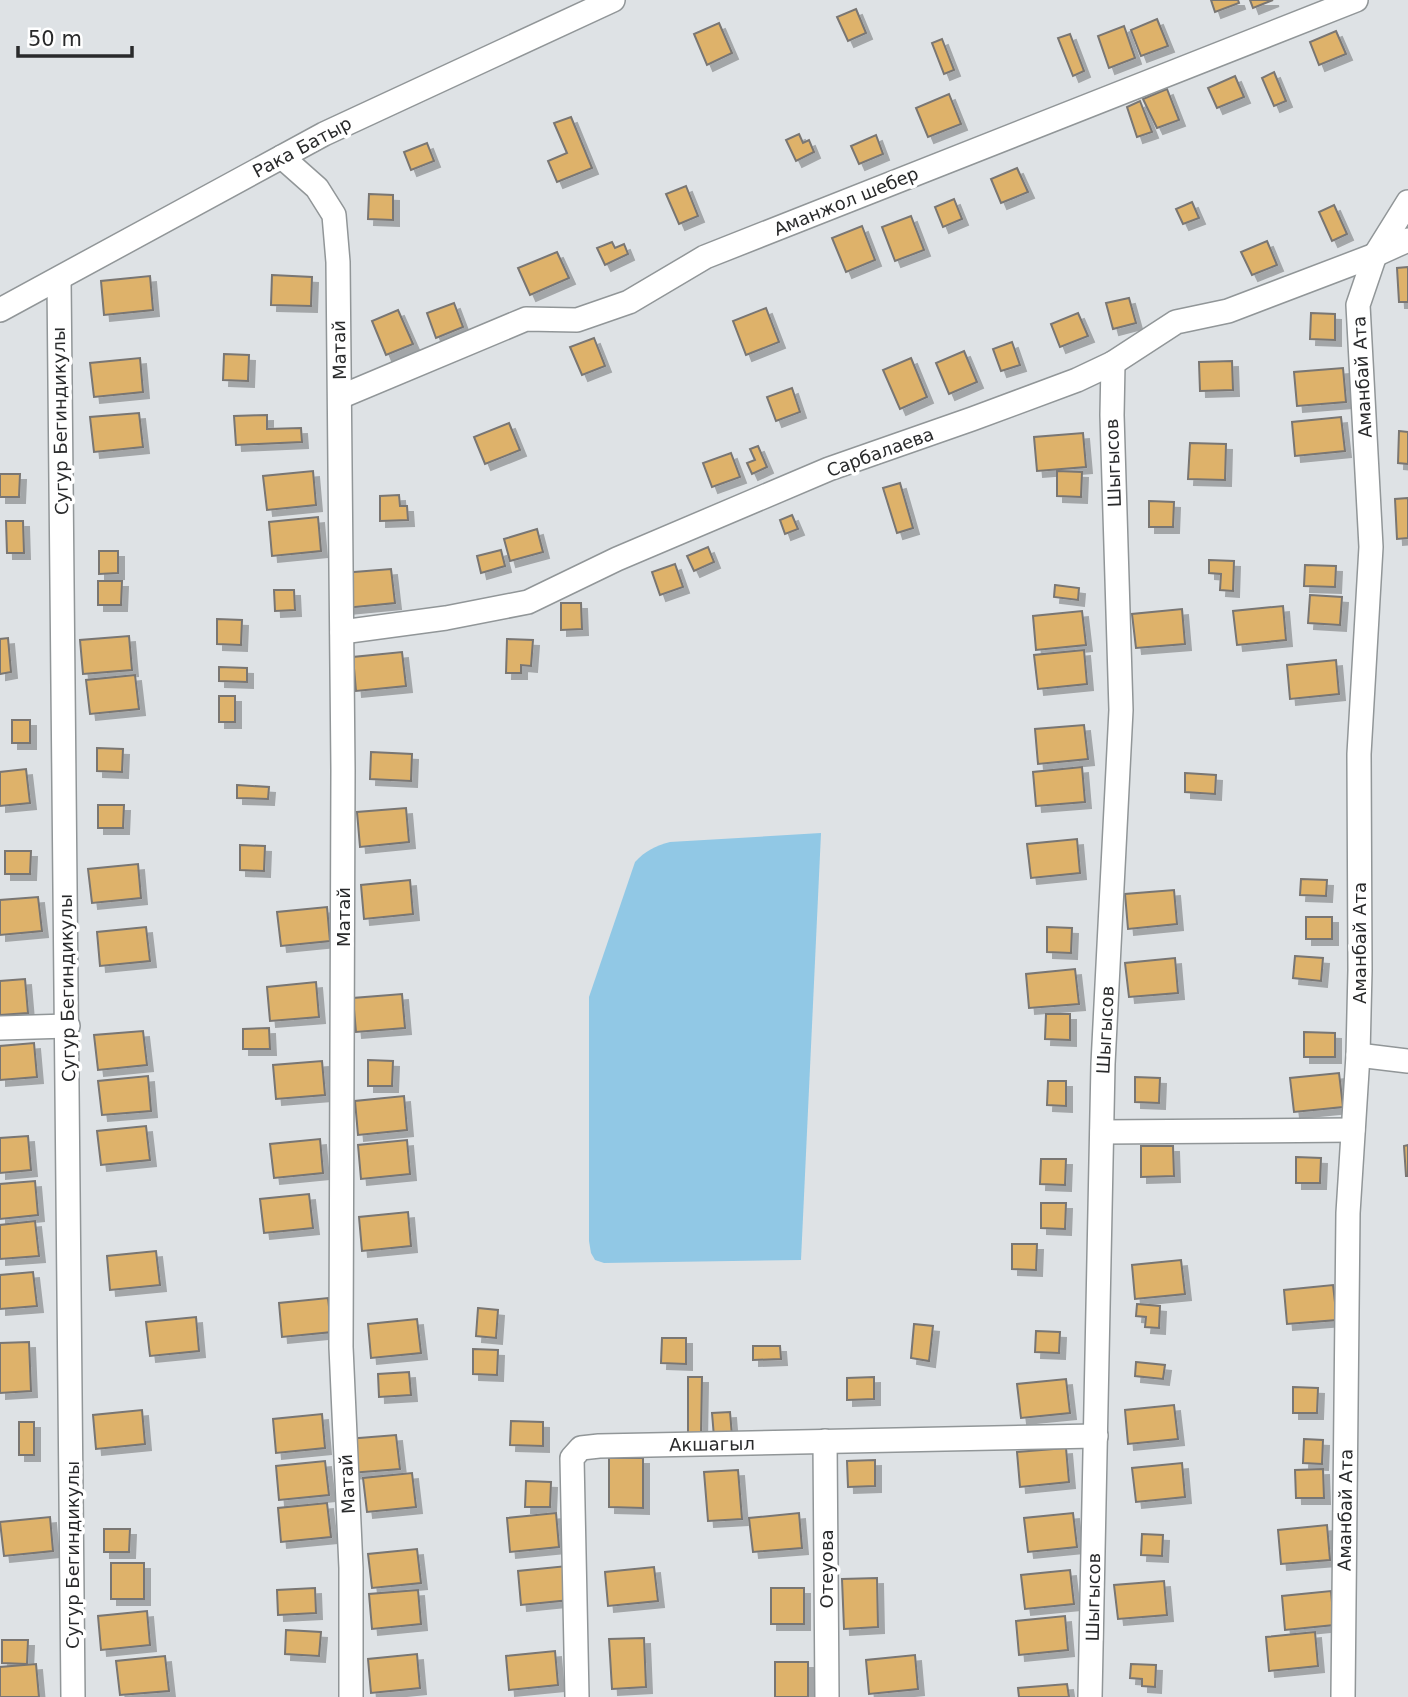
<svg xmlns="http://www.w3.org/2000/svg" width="1408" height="1697" viewBox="0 0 1408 1697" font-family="'DejaVu Sans',sans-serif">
<defs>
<filter id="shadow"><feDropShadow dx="6" dy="6" stdDeviation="0" flood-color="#0004"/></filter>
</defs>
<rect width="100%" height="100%" fill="#dee2e5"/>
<path fill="#91c8e5" d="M821 833 801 1260 604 1263 595 1260 591 1253 589 1241V997L635 862C645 851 655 846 670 842Z"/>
<g fill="#deb26b" stroke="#797673" stroke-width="2" filter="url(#shadow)">
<path d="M1211 0H1238L1239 3 1215 12Z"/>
<path d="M1250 0H1273L1253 8Z"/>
<path d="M856 9 866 33 848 41 837 17Z"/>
<path d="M1157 19 1168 46 1141 56 1131 30Z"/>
<path d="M719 23 732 53 707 65 694 34Z"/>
<path d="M1124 26 1135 58 1109 68 1098 36Z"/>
<path d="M1336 31 1346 54 1319 65 1310 42Z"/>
<path d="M1070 34 1084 71 1073 76 1058 38Z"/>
<path d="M942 39 954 70 944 74 932 43Z"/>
<path d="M1274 72 1286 101 1274 106 1262 78Z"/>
<path d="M1235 76 1244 97 1217 108 1208 88Z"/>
<path d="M1167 89 1179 120 1157 128 1143 99Z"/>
<path d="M949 94 961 124 928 137 916 108Z"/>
<path d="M1140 101 1152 132 1137 137 1127 107Z"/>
<path d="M571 117 592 168 557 182 548 161 567 153 554 123Z"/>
<path d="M799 134 803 143 809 140 814 152 796 161 786 140Z"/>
<path d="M876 135 883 154 859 164 851 146Z"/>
<path d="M427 143 434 161 411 170 404 152Z"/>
<path d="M1017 168 1028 192 1001 203 991 179Z"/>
<path d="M686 186 698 216 679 224 666 194Z"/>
<path d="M369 194 393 195V220L368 219Z"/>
<path d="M954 199 962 219 943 227 935 207Z"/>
<path d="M1192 202 1199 218 1183 224 1176 209Z"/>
<path d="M1334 205 1347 234 1332 241 1319 212Z"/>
<path d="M911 216 924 250 895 261 882 227Z"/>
<path d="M862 226 875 260 846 272 832 238Z"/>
<path d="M1267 241 1277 265 1252 275 1241 252Z"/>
<path d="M612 242 615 248 624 244 628 254 605 265 597 248Z"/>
<path d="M557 252 569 278 530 295 518 268Z"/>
<path d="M1408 267V302H1399L1397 268Z"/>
<path d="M272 275 312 277 311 306 271 305Z"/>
<path d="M150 276 153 310 104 315 101 281Z"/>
<path d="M1129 298 1136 323 1113 329 1106 303Z"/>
<path d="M454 303 463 327 436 338 427 313Z"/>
<path d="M766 308 779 342 746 355 733 321Z"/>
<path d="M398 310 413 344 386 355 372 321Z"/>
<path d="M1078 313 1088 336 1060 347 1051 324Z"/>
<path d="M1311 313 1335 314V340L1310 339Z"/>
<path d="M594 338 605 366 582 375 570 347Z"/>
<path d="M1012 342 1020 365 1001 371 993 349Z"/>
<path d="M964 351 977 382 949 394 936 363Z"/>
<path d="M224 354 249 355 248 381 223 380Z"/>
<path d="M140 358 143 392 94 397 90 363Z"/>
<path d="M911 358 927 397 900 409 883 370Z"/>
<path d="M1232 361 1233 390 1200 391 1199 362Z"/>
<path d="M1343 368 1346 402 1297 406 1294 372Z"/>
<path d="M792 388 800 412 776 421 767 397Z"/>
<path d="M139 413 143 447 94 452 90 417Z"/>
<path d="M267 415V429L301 428 302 442 236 445 234 416Z"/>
<path d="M1341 417 1345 451 1295 456 1292 422Z"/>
<path d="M509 423 520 450 485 464 474 437Z"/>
<path d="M1399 431 1408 432V464L1398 463Z"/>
<path d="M1083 433 1086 467 1037 471 1034 437Z"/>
<path d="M1190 443 1226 444 1225 480 1188 479Z"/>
<path d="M758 446 767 467 752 474 747 463 755 460 750 449Z"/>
<path d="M731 453 740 477 712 487 703 463Z"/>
<path d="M313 471 316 505 267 510 263 476Z"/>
<path d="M1057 471 1082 472 1081 497 1057 496Z"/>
<path d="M0 474H20L19 497H0Z"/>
<path d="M900 483 913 528 897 533 883 488Z"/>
<path d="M399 495 400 506H407L408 520 380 521V496Z"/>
<path d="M1408 498V538L1397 539 1395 499Z"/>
<path d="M1149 501 1174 502 1173 527H1149Z"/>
<path d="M792 515 798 529 785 534 780 520Z"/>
<path d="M318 517 321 551 272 556 269 522Z"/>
<path d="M6 521H23L24 553H7Z"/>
<path d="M537 529 543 552 510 561 504 539Z"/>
<path d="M708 547 714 562 694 571 687 556Z"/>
<path d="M501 550 505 566 481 573 477 556Z"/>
<path d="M99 551H118V573L99 574Z"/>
<path d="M1209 560 1234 561 1233 591 1220 590 1221 574 1209 573Z"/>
<path d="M675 564 683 587 660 595 652 572Z"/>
<path d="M1305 565 1336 566 1335 587 1304 586Z"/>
<path d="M391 569 395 603 345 608 342 573Z"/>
<path d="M98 581H122L121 605H98Z"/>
<path d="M1055 585 1079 588 1078 600 1054 597Z"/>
<path d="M274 590H294L295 610 275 611Z"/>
<path d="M1310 595 1342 597 1340 625 1308 623Z"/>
<path d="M561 603H581L582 629 561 630Z"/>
<path d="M1283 606 1286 640 1237 645 1233 611Z"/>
<path d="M1182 609 1185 644 1136 648 1132 614Z"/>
<path d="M1082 611 1086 645 1036 650 1033 616Z"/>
<path d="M217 619 242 620 241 645 217 644Z"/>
<path d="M129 636 132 670 83 674 80 640Z"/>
<path d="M8 638 11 672 0 674V639Z"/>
<path d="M507 639 533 640 531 666 521 665V673H506Z"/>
<path d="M1084 650 1087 684 1038 689 1034 655Z"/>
<path d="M402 652 406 686 356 691 353 657Z"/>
<path d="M1336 660 1339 694 1290 699 1287 665Z"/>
<path d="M219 667 247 668V682L219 681Z"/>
<path d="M135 675 139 709 90 714 86 680Z"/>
<rect x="219" y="696" width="16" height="26"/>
<rect x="12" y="720" width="18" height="23"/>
<path d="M1084 725 1088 759 1038 764 1035 729Z"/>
<path d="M97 748 123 749 122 772 97 771Z"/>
<path d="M371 752 412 754 411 781 370 779Z"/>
<path d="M1082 767 1085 802 1036 806 1033 772Z"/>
<path d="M26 769 30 803 0 806V772Z"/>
<path d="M1185 773 1216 775 1215 794 1185 792Z"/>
<path d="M237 785 269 787 268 799 237 798Z"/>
<path d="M98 805H124L123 828H98Z"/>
<path d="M406 808 409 842 360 847 357 812Z"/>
<path d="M1077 839 1080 873 1031 878 1027 844Z"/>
<path d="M240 845 265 846 264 871 240 870Z"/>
<path d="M5 851H31L30 874H5Z"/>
<path d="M138 864 141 898 92 903 88 869Z"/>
<path d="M1301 879 1327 880 1326 896 1300 895Z"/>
<path d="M410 880 413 914 364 919 361 885Z"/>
<path d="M1174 890 1177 924 1128 929 1125 894Z"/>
<path d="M38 897 42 931 0 935V900Z"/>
<path d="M327 907 330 941 281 946 277 912Z"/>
<rect x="1306" y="917" width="26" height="22"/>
<path d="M146 927 150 961 100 966 97 932Z"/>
<path d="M1047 927 1072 928 1071 953 1047 952Z"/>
<path d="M1295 956 1323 958 1321 981 1293 978Z"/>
<path d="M1175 958 1178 993 1129 997 1125 963Z"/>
<path d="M1075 969 1079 1004 1029 1008 1026 974Z"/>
<path d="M25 979 28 1013 0 1015V981Z"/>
<path d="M316 982 319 1017 270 1021 267 987Z"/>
<path d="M402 994 405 1028 356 1032 353 998Z"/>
<path d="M1046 1014H1070V1040L1045 1039Z"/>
<path d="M269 1028 270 1049H243V1029Z"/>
<path d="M143 1031 147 1065 98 1070 94 1035Z"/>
<path d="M1304 1032 1335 1033V1057H1304Z"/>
<path d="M34 1043 37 1077 0 1080V1046Z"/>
<path d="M368 1060 393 1061 392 1086H368Z"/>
<path d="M322 1061 325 1095 276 1099 273 1065Z"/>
<path d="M1339 1073 1343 1107 1294 1112 1290 1078Z"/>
<path d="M148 1076 151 1111 102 1115 98 1081Z"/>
<path d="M1135 1077 1160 1078 1159 1103 1135 1102Z"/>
<path d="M1048 1081H1066V1106L1047 1105Z"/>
<path d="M404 1096 407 1130 358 1135 355 1101Z"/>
<path d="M146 1126 150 1160 101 1165 97 1131Z"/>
<path d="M28 1136 31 1170 0 1173V1138Z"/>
<path d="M320 1139 323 1173 274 1178 270 1144Z"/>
<path d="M407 1140 410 1174 361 1179 358 1145Z"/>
<path d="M1408 1145V1176H1406L1404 1146Z"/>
<path d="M1141 1146H1173L1174 1176 1141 1177Z"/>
<path d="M1296 1157 1321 1158 1320 1183H1296Z"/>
<path d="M1041 1159H1066L1065 1185 1040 1184Z"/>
<path d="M35 1181 38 1215 0 1219V1184Z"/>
<path d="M309 1194 313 1228 264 1233 260 1199Z"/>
<path d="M1041 1203H1066L1065 1229 1041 1228Z"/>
<path d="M408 1212 411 1246 362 1251 359 1217Z"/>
<path d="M35 1221 39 1256 0 1259V1225Z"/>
<path d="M1012 1244H1037L1036 1270 1012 1269Z"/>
<path d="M156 1251 160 1285 110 1290 107 1256Z"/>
<path d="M1181 1260 1185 1294 1135 1299 1132 1265Z"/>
<path d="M33 1272 37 1306 0 1309V1275Z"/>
<path d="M1333 1285 1337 1320 1287 1324 1284 1290Z"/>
<path d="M328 1298 332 1332 282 1337 279 1303Z"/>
<path d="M1137 1304 1160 1306 1159 1328 1145 1327 1146 1317 1136 1316Z"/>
<path d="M478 1308 498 1310 496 1338 476 1336Z"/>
<path d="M196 1317 199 1351 150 1356 146 1322Z"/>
<path d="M417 1319 421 1353 371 1358 368 1324Z"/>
<path d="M914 1324 933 1326 929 1361 911 1358Z"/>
<path d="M1036 1331 1060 1332 1059 1353 1035 1352Z"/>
<path d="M662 1338H686V1364L661 1363Z"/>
<path d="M29 1342 31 1391 0 1393V1343Z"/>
<path d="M753 1346H780L781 1359 753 1360Z"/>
<path d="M473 1349 498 1350 497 1375 473 1374Z"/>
<path d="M1136 1362 1165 1365 1163 1379 1135 1376Z"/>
<path d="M409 1372 411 1395 379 1397 378 1374Z"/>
<path d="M688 1377H702L701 1436 688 1435Z"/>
<path d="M874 1377V1399L847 1400V1378Z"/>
<path d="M1066 1379 1070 1413 1021 1418 1017 1384Z"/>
<path d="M1293 1387 1318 1388 1317 1413H1293Z"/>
<path d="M1174 1405 1178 1439 1128 1444 1125 1410Z"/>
<path d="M142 1410 145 1444 96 1449 93 1415Z"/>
<path d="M730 1412 732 1436 714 1437 712 1413Z"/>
<path d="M322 1414 325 1448 276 1453 273 1419Z"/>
<path d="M511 1421 543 1422V1446L510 1445Z"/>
<rect x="19" y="1422" width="15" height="33"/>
<path d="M396 1435 400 1469 350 1473 347 1439Z"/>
<path d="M1304 1439 1323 1440 1322 1464 1303 1463Z"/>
<path d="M1066 1448 1069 1482 1020 1487 1017 1452Z"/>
<path d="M609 1458H643V1508L609 1507Z"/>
<path d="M875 1460V1486L848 1487 847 1461Z"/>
<path d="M325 1461 329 1495 279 1500 276 1466Z"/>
<path d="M1182 1463 1185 1497 1136 1502 1132 1468Z"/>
<path d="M1323 1469 1324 1498H1296L1295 1470Z"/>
<path d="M738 1470 742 1519 708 1521 704 1472Z"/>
<path d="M412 1473 416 1507 367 1512 363 1478Z"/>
<path d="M526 1481 551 1482 550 1507H525Z"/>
<path d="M327 1503 331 1537 281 1542 278 1508Z"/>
<path d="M556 1513 559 1547 510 1552 507 1518Z"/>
<path d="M799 1513 802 1548 753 1552 749 1518Z"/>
<path d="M1073 1513 1077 1547 1028 1552 1024 1518Z"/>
<path d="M50 1517 53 1551 4 1556 0 1522Z"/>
<path d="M1327 1525 1330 1560 1281 1564 1278 1530Z"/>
<path d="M104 1529H130L129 1552H104Z"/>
<path d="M1142 1534 1163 1535 1162 1556 1141 1555Z"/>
<path d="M417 1549 421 1583 372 1588 368 1554Z"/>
<rect x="111" y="1563" width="33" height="36"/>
<path d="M567 1566 570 1600 521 1605 518 1571Z"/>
<path d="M654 1567 658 1601 608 1606 605 1572Z"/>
<path d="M1070 1570 1074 1604 1025 1609 1021 1575Z"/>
<path d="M877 1578 878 1627 844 1629 842 1579Z"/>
<path d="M1164 1581 1167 1615 1118 1619 1114 1585Z"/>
<path d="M315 1588 316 1613 278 1615 277 1590Z"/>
<rect x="771" y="1588" width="33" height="36"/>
<path d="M418 1590 421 1624 372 1629 369 1594Z"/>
<path d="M1331 1591 1334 1625 1285 1630 1282 1596Z"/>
<path d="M147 1611 150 1645 101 1650 98 1616Z"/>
<path d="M1065 1616 1068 1650 1019 1655 1016 1621Z"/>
<path d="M286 1630 321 1632 319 1656 285 1654Z"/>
<path d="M1315 1632 1318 1666 1269 1671 1266 1637Z"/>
<path d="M644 1638 646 1687 612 1689 609 1639Z"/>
<path d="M2 1640H28L27 1664 2 1663Z"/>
<path d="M555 1651 558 1685 509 1690 506 1656Z"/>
<path d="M417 1654 420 1688 371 1693 368 1659Z"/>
<path d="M915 1655 918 1689 869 1694 866 1660Z"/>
<path d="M165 1656 169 1691 120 1695 116 1661Z"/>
<rect x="775" y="1662" width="33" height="35"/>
<path d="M36 1664 39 1697H0V1667Z"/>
<path d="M1131 1664 1156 1665 1155 1687 1142 1686V1679L1130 1678Z"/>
<path d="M1067 1684 1069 1697H1019L1018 1688Z"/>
</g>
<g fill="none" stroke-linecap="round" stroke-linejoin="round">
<defs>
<g id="minor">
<path d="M282 157 317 188 334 215 338 262 343 770 341 1347 351 1568V1697"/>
<path d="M59 279 73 1697"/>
<path d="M0 310 324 134 613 0"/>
<path d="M340 397 526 319 577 320 629 302 705 257 1356 0"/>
<path d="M342 632 446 618 528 602 617 559 829 469 972 419 1077 380 1113 363 1176 322 1228 311 1375 255 1408 240"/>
<path d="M0 1028 68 1026"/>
<path d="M1358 1055 1408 1061"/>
<path d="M1102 1132 1353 1130"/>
<path d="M825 1441 827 1697"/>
<path d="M577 1697 572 1458 581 1448 599 1446 1096 1436"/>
<path d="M1090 1697 1103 1064 1121 710 1112 415 1113 363"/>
<path d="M1343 1697 1348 1213 1358 1055 1360 970 1359 754 1371 547 1358 305 1375 255 1408 202"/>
</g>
</defs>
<use href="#minor" stroke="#919698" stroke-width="26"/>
<use href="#minor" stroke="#fff" stroke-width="23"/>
</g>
<g text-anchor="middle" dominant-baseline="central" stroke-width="7" stroke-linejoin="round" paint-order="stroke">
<g font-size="18" fill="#292a2b" stroke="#fff">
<text transform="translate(302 147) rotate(-28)">Рака Батыр</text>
<text transform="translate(846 201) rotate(-22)">Аманжол шебер</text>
<text transform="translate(339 350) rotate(-91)">Матай</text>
<text transform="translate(1362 377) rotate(-93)">Аманбай Ата</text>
<text transform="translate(60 421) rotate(-91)">Сугур Бегиндикулы</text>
<text transform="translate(880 452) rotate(-20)">Сарбалаева</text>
<text transform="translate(1113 463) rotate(-92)">Шыгысов</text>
<text transform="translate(343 917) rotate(-90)">Матай</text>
<text transform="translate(1359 943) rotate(-90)">Аманбай Ата</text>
<text transform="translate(67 988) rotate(-91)">Сугур Бегиндикулы</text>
<text transform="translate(1105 1030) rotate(-87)">Шыгысов</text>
<text transform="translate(712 1444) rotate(-1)">Акшагыл</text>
<text transform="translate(347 1484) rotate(-93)">Матай</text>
<text transform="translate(1345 1510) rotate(-89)">Аманбай Ата</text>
<text transform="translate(72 1555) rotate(-90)">Сугур Бегиндикулы</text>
<text transform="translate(826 1569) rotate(-90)">Отеуова</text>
<text transform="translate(1093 1597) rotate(-89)">Шыгысов</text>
</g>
</g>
<path d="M18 46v10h114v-10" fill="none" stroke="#292a2b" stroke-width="3.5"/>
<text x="28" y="46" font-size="21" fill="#292a2b" stroke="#ffffff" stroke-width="5" paint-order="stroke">50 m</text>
</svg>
